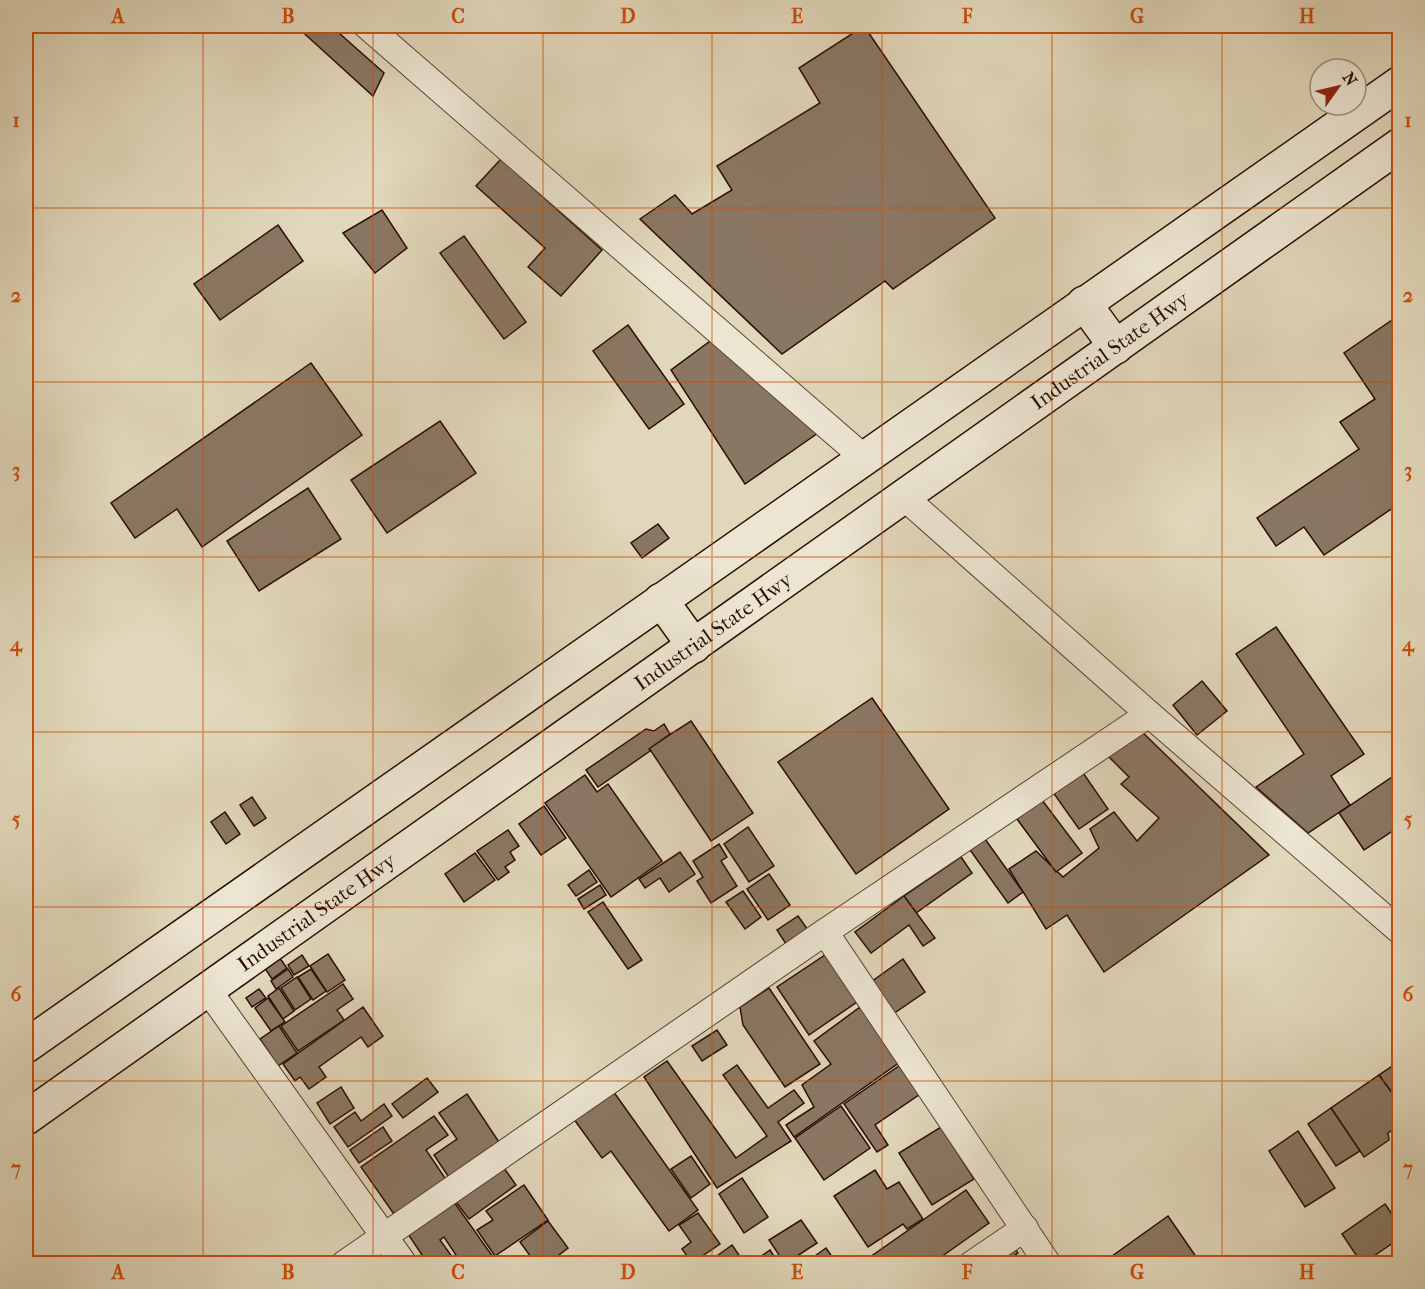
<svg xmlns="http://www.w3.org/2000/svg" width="1425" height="1289" viewBox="0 0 1425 1289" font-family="'IM FELL French Canon',serif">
<rect width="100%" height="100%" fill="#e1d7ba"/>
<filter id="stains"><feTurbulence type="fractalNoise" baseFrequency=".00333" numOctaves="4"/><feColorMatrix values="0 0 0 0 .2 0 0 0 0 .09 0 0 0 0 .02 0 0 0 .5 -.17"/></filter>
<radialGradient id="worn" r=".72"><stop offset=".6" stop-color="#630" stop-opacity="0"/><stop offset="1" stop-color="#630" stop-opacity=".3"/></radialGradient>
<g fill="#8a7763" stroke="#2c0e04" stroke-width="1.5">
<path d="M296 26H331L384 73 373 96Z"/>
<path d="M864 26 995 218 893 289 885 281 782 354 640 219 675 195 692 214 732 190 717 166 820 103 799 68Z"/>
<path d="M501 159 602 250 561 296 528 267 545 248 476 186Z"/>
<path d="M382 210 407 248 375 273 343 233Z"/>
<path d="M278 225 303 261 220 320 194 284Z"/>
<path d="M464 236 526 322 504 339 440 253Z"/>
<path d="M1395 318 1400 325V503L1324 555 1304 527 1276 546 1257 518 1359 449 1340 422 1375 399 1344 353Z"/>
<path d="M628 325 684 404 649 429 593 351Z"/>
<path d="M713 339 818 433 745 484 671 370Z"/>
<path d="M311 363 362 435 202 547 177 509 135 538 111 503Z"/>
<path d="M440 421 476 473 387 533 351 480Z"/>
<path d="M308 488 341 539 259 591 227 541Z"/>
<path d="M658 524 669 538 642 558 631 543Z"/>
<path d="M1276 627 1364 754 1331 776 1350 805 1308 833 1256 787 1304 754 1236 654Z"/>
<path d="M1202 681 1227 711 1197 735 1173 705Z"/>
<path d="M872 698 949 809 856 874 778 762Z"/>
<path d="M691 721 753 813 711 841 649 748Z"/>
<path d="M664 724 670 734 649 749 650 751 598 787 586 770 646 729 654 731Z"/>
<path d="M1138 728 1269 855 1104 972 1067 915 1046 929 1009 869 1036 851 1063 877 1099 848 1090 829 1114 812 1137 841 1159 818 1121 784 1129 777 1104 752Z"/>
<path d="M1079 767 1108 809 1079 829 1050 788Z"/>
<path d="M1398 773 1400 775V826L1364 850 1339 813Z"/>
<path d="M585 775 597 792 608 784 662 861 611 897 545 803Z"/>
<path d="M252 797 266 818 254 826 240 805Z"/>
<path d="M1042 800 1082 853 1056 872 1017 819Z"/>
<path d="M544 806 566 838 541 855 519 824Z"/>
<path d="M225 812 240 834 226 844 211 822Z"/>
<path d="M748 827 774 866 749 882 724 844Z"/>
<path d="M508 830 519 846 510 852 515 860 505 867 509 872 498 880 477 851Z"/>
<path d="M985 839 1023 892 1008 903 970 850Z"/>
<path d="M719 844 727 857 721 861 737 886 711 903 697 881 703 877 693 861Z"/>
<path d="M680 852 695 874 669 892 660 878 645 888 639 879Z"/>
<path d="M475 853 495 880 464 902 445 874Z"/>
<path d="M961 857 972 873 916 913 904 896Z"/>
<path d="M589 870 597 882 576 896 568 885Z"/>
<path d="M769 874 790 905 768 920 747 889Z"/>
<path d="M600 885 606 895 584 909 578 899Z"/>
<path d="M743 891 761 917 745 929 726 902Z"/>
<path d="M904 896 935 938 923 946 909 925 871 953 855 932Z"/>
<path d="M603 902 642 960 628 969 588 912Z"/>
<path d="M798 916 808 930 786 944 777 930Z"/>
<path d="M328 954 345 980 327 992 310 966Z"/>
<path d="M302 955 309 966 294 975 288 965Z"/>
<path d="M825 955 857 1002 809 1035 777 987Z"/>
<path d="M279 957 287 968 272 979 264 967Z"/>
<path d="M903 959 925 992 893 1014 871 982Z"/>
<path d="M288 969 293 977 276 989 271 981Z"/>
<path d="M311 969 326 991 313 1000 298 977Z"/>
<path d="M297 977 311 999 295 1010 281 988Z"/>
<path d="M343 984 353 999 337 1010 344 1020 298 1051 281 1026Z"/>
<path d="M279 988 294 1011 283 1019 268 996Z"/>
<path d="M769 988 820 1064 785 1087 743 1025 740 1007Z"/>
<path d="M259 989 266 998 252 1007 246 998Z"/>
<path d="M268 998 285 1022 271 1031 255 1008Z"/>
<path d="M363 1007 383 1036 368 1047 361 1037 319 1067 326 1077 309 1089 300 1077 295 1081 283 1064Z"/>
<path d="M860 1007 900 1062 794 1137 786 1125 814 1107 802 1085 831 1064 814 1041Z"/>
<path d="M279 1026 297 1053 278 1066 260 1039Z"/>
<path d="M717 1030 727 1045 702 1061 692 1046Z"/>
<path d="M667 1061 736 1158 767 1136 723 1075 737 1065 768 1108 794 1090 804 1103 778 1122 791 1141 717 1188 644 1077Z"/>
<path d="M906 1061 926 1090 875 1125 888 1145 877 1152 844 1104Z"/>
<path d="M1400 1061V1104L1379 1075Z"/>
<path d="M1379 1075 1400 1104V1125L1388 1133 1389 1140 1364 1157 1331 1108Z"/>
<path d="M427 1078 438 1092 403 1118 392 1104Z"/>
<path d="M341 1087 354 1108 330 1124 317 1103Z"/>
<path d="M613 1091 698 1210 669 1231 611 1151 602 1158 573 1118Z"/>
<path d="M467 1094 501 1145 450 1179 434 1155 457 1139 439 1113Z"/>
<path d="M384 1104 392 1116 348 1147 334 1127 355 1112 361 1121Z"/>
<path d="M841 1106 870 1148 824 1180 795 1138Z"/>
<path d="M1331 1108 1360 1151 1336 1166 1308 1124Z"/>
<path d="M434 1116 448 1135 426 1150 447 1181 396 1217 361 1167Z"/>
<path d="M383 1127 392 1141 359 1163 350 1150Z"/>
<path d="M941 1127 974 1179 932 1205 899 1153Z"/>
<path d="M1298 1131 1335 1188 1305 1207 1269 1151Z"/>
<path d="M691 1156 710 1184 691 1198 671 1169Z"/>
<path d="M504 1168 516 1185 469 1219 456 1202Z"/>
<path d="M875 1170 887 1189 899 1182 923 1219 907 1229 903 1224 868 1247 834 1196Z"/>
<path d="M742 1178 768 1217 744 1233 719 1194Z"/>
<path d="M524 1185 548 1220 495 1256 477 1230 493 1220 486 1211Z"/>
<path d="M966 1190 989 1223 931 1264H860Z"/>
<path d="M454 1202 493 1257 484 1264H462L444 1237 440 1240 455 1261 452 1264H428L408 1234Z"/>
<path d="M1385 1204 1400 1226V1238L1362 1264 1342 1234Z"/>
<path d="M698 1213 720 1244 692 1263 682 1249 691 1242 679 1225Z"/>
<path d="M1168 1216 1201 1264H1101Z"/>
<path d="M801 1220 817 1243 785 1264 769 1240Z"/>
<path d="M548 1221 568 1248 547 1264H536L520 1242Z"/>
<path d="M732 1245 745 1264H706Z"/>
<path d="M1014 1247 1018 1253 1006 1261 1008 1264H989Z"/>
<path d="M826 1248 837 1264H804Z"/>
<path d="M770 1250 779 1264H750Z"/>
</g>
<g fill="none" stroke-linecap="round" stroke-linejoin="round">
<defs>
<g id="street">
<path d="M367 26 863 457"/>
<path d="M904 497 1149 714 1400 931"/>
<path d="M208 990 404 1264"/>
<path d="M344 1264 825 932"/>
<path d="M972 1264 1025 1228"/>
<path d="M1048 1264 825 932 1149 714"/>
</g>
<g id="secondary">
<path d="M1084 303 1116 347"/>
<path d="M661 600 694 646"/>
<path d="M26 1046 1400 83"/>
<path id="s1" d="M26 1118 1400 145"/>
</g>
</defs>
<use href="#street" stroke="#594032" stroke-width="28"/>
<use href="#secondary" stroke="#2c0e04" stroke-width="36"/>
<use href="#street" stroke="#ece5d2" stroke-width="26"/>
<use href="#secondary" stroke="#ece5d2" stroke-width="33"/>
</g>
<path fill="none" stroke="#cc4e0b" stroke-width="1.5" stroke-opacity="0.55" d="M203 26V1264M373 26V1264M543 26V1264M712 26V1264M882 26V1264M1052 26V1264M1222 26V1264M26 208H1400M26 382H1400M26 557H1400M26 732H1400M26 907H1400M26 1081H1400"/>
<g text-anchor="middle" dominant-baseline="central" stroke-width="5" stroke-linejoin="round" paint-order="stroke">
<g font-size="21" fill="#2c0e04" stroke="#ece5d2">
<text stroke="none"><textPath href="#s1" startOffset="1328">Industrial State Hwy</textPath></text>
<text stroke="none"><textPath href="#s1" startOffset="842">Industrial State Hwy</textPath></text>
<text stroke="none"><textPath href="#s1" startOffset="356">Industrial State Hwy</textPath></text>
</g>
</g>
<rect width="1425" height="1289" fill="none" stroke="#e1d7ba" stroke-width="66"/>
<g transform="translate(1338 87) rotate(56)"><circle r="28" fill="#ece5d2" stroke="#9f8f80" stroke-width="1.5"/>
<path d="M0-4.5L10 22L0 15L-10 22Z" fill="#8f2418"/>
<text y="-9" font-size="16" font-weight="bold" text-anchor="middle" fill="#2c0e04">N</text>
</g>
<rect x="33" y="33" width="1359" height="1223" fill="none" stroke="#cc4e0b" stroke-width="2"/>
<g font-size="20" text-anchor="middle" font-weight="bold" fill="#cc4e0b">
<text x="118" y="23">A</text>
<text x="288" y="23">B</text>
<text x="458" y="23">C</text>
<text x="628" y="23">D</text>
<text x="797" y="23">E</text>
<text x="967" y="23">F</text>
<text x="1137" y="23">G</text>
<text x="1307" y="23">H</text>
<text x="16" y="127">1</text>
<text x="1408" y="127">1</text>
<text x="16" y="302">2</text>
<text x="1408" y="302">2</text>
<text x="16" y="477">3</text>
<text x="1408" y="477">3</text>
<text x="16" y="651">4</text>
<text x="1408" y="651">4</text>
<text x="16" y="826">5</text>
<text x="1408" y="826">5</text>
<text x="16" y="1001">6</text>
<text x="1408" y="1001">6</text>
<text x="16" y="1175">7</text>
<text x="1408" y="1175">7</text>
<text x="118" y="1279">A</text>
<text x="288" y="1279">B</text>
<text x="458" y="1279">C</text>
<text x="628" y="1279">D</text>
<text x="797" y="1279">E</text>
<text x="967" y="1279">F</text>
<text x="1137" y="1279">G</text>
<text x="1307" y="1279">H</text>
</g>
<rect width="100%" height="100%" filter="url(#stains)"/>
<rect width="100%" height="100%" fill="url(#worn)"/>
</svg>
